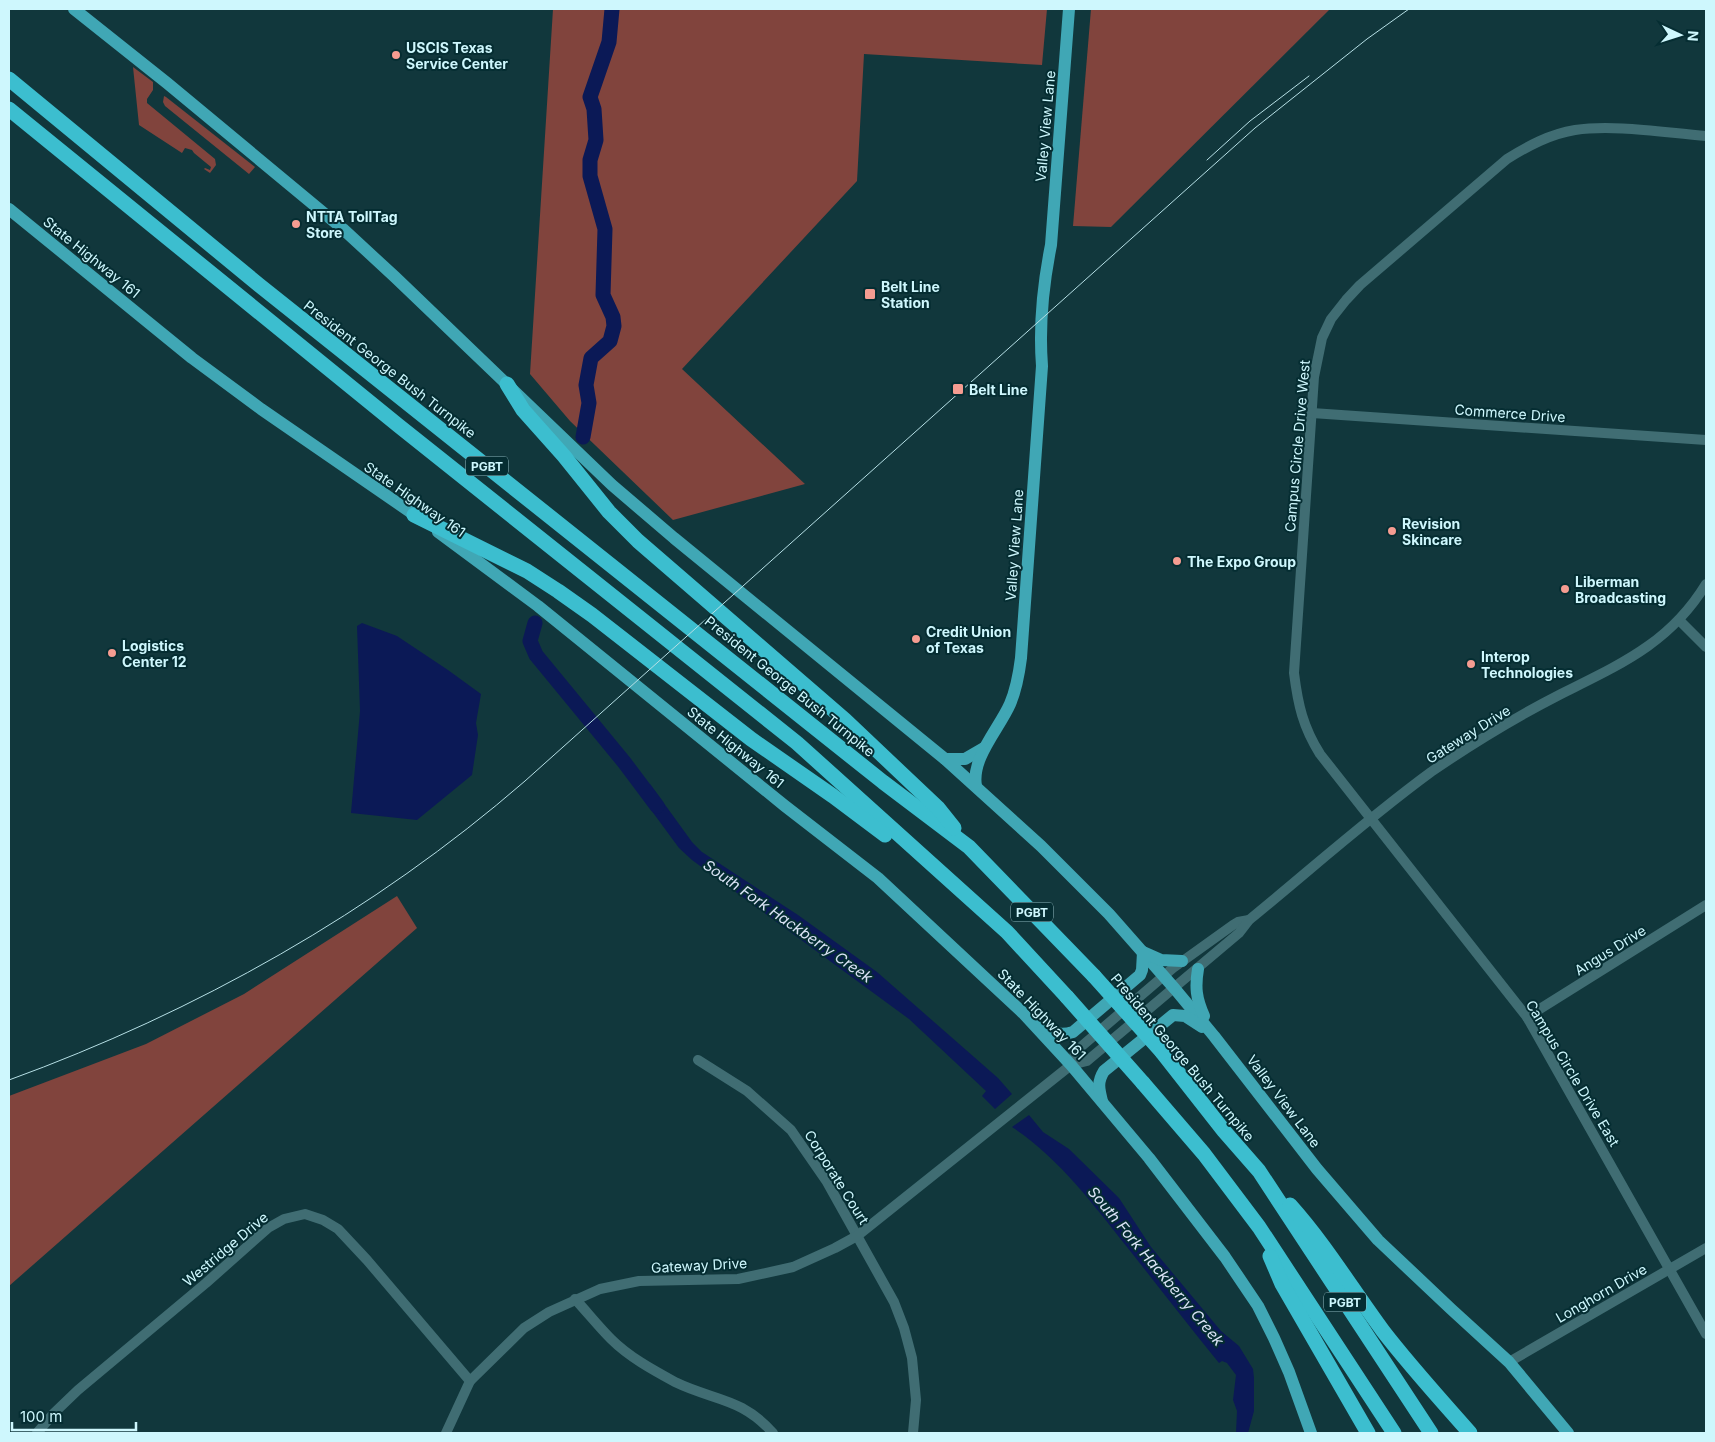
<svg xmlns="http://www.w3.org/2000/svg" width="1715" height="1442" viewBox="0 0 1715 1442" font-family="Inter,sans-serif">
<rect width="100%" height="100%" fill="#11373c"/>
<g fill="#81443d">
<path d="M553 9H1047L1042 65 864 54 857 181 682 369 805 484 673 520 570 421 530 374Z"/>
<path d="M1091 9H1330L1111 227 1073 226Z"/>
<path d="M133 67 153 82V90L147 99V103L215 159 216 165 210 173 204 169 205 168 210 170 211 167 194 153 192 150 185 148 182 153 139 125Z"/>
<path d="M164 96 166 97 255 167 249 174 165 106 163 102Z"/>
<path d="M397 896 417 928 9 1286V1096L146 1044 244 994Z"/>
</g>
<g fill="#0b1956">
<path d="M362 623 397 636 448 670 481 694 476 723 478 735 472 775 417 820 351 813 360 711 357 626Z"/>
<path d="M650 784 692 842 702 852 798 915 877 972 998 1078 1012 1094 995 1109 982 1096 986 1091 909 1019 692 860 679 848 640 795Z"/>
<path d="M1029 1115 1043 1132 1069 1149 1119 1198 1151 1247 1221 1331 1239 1346 1253 1369 1254 1378V1411L1248 1433H1236L1237 1411 1233 1400 1236 1375 1227 1363 1222 1361 1219 1363C1188 1325 1158 1286 1127 1247 1093 1204 1058 1157 1012 1127Z"/>
</g>
<g fill="none" stroke-linecap="round" stroke-linejoin="round">
<g stroke="#0b1956" stroke-width="15">
<path d="M583 437 589 403 586 385 591 358 610 341 614 326 613 317 603 295 605 229 590 176V160L596 140 594 109 590 97 609 42 612 9"/>
<path d="M535 623 530 641 536 655 624 762 657 806"/>
</g>
<g stroke="#406d73" stroke-width="10">
<path d="M1706 136C1666 133 1614 124 1575 130 1550 134 1528 146 1507 159L1360 285 1346 300 1331 319 1322 338 1314 377 1294 673C1298 705 1303 727 1320 754L1527 1017 1706 1334"/>
<path d="M1312 413 1706 440"/>
<path d="M1679 620 1706 647"/>
<path d="M1527 1017 1706 905"/>
<path d="M698 1060 747 1091 791 1130 827 1182 894 1302 904 1328 912 1358 916 1400 913 1433"/>
<path d="M1071 1065 1076 1051 1173 968 1233 925 1238 922 1249 920"/>
<path d="M575 1299C587 1312 599 1327 611 1339 629 1357 653 1370 675 1382 714 1401 741 1397 773 1433"/>
<path d="M1509 1362 1706 1248"/>
<path d="M37 1433 54 1413 78 1390 206 1283 268 1228 284 1219 305 1214 323 1220 338 1229 367 1260 470 1381"/>
<path d="M446 1433 470 1381 524 1328 549 1312 600 1289 639 1281 738 1279 793 1267 835 1248 857 1236 1071 1065 1087 1061 1239 933 1249 920C1309 871 1368 818 1431 772 1473 743 1516 717 1561 694 1621 664 1670 643 1706 584"/>
</g>
<g stroke="#40a7b5" stroke-width="12">
<path d="M74 9 167 83 343 229 395 277 612 485 674 538 945 759 1041 846 1109 914 1175 989 1214 1036 1317 1169 1378 1240 1451 1309 1509 1362 1568 1433"/>
<path d="M9 209 192 358 261 409 422 520"/>
<path d="M438 532 538 606 785 806 878 878 1023 1013 1071 1065 1149 1158 1225 1257 1258 1306 1274 1338 1289 1372 1311 1433"/>
<path d="M945 759H965L984 748"/>
<path d="M976 786C971 758 999 729 1010 704 1016 690 1019 674 1021 658L1042 366C1039 327 1043 285 1051 245L1069 9"/>
<path d="M1198 969C1195 987 1196 998 1204 1016"/>
<path d="M1042 1026C1052 1033 1060 1036 1073 1032L1140 975 1142 970 1143 952 1161 960 1182 961"/>
<path d="M1102 1101C1099 1089 1097 1082 1104 1071L1173 1015 1185 1016 1202 1027"/>
</g>
<g stroke="#3cbecf" stroke-width="15">
<path d="M9 79 259 285 883 782 969 847 1094 976"/>
<path d="M9 109 399 426 797 743 1007 932 1067 997"/>
<path d="M507 384 523 410 564 456 609 512 638 541 845 720 938 808 954 828"/>
<path d="M414 515 527 571 558 591 592 615 751 739 833 796 885 835"/>
<path d="M1162 1052 1224 1131 1259 1171 1431 1433"/>
<path d="M1143 1083 1204 1154 1259 1227 1394 1433"/>
<path d="M1290 1205C1325 1244 1352 1289 1383 1331 1410 1366 1441 1400 1470 1433"/>
<path d="M1270 1256 1282 1284 1368 1433"/>
</g>
<g stroke="#b6dfe5" stroke-width="1">
<path d="M1207 160 1250 121 1309 76"/>
<path d="M9 1080C196 1012 374 912 525 781L1255 128 1367 39 1409 9"/>
</g>
<g stroke="#3cbecf" stroke-width="15">
<path d="M1094 976 1162 1052"/>
<path d="M1067 997 1143 1083"/>
</g>
</g>
<g fill="#f59c91" stroke="#052d32" stroke-width="2">
<circle cx="396" cy="55" r="5"/>
<circle cx="296" cy="224" r="5"/>
<rect x="864" y="288" width="12" height="12" rx="2.5"/>
<rect x="952" y="383" width="12" height="12" rx="2.5"/>
<circle cx="1392" cy="531" r="5"/>
<circle cx="1177" cy="561" r="5"/>
<circle cx="1565" cy="589" r="5"/>
<circle cx="916" cy="639" r="5"/>
<circle cx="112" cy="653" r="5"/>
<circle cx="1471" cy="664" r="5"/>
</g>
<g text-anchor="middle" dominant-baseline="central" stroke-width="4" stroke-linejoin="round" paint-order="stroke">
<g fill="#052d32" stroke="#92bac0" stroke-width="1">
<rect x="466" y="456.5" width="42" height="19" rx="4"/>
<rect x="1011" y="902.5" width="42" height="19" rx="4"/>
<rect x="1324" y="1292.5" width="42" height="19" rx="4"/>
</g>
<g font-size="12" font-weight="bold" fill="#cef7fd">
<text x="487" y="466">PGBT</text>
<text x="1032" y="912">PGBT</text>
<text x="1345" y="1302">PGBT</text>
</g>
<g font-size="14" font-weight="bold" fill="#cef7fd" stroke="#052d32" text-anchor="start">
<text x="406" y="47">USCIS Texas<tspan x="406" dy="16">Service Center</tspan></text>
<text x="306" y="216">NTTA TollTag<tspan x="306" dy="16">Store</tspan></text>
<text x="881" y="286">Belt Line<tspan x="881" dy="16">Station</tspan></text>
<text x="969" y="389">Belt Line</text>
<text x="1402" y="523">Revision<tspan x="1402" dy="16">Skincare</tspan></text>
<text x="1187" y="561">The Expo Group</text>
<text x="1575" y="581">Liberman<tspan x="1575" dy="16">Broadcasting</tspan></text>
<text x="926" y="631">Credit Union<tspan x="926" dy="16">of Texas</tspan></text>
<text x="122" y="645">Logistics<tspan x="122" dy="16">Center 12</tspan></text>
<text x="1481" y="656">Interop<tspan x="1481" dy="16">Technologies</tspan></text>
</g>
<g font-size="14" fill="#cef7fd" stroke="#052d32">
<text transform="translate(1045 126) rotate(-85)">Valley View Lane</text>
<text transform="translate(92 257) rotate(39)">State Highway 161</text>
<text transform="translate(390 369) rotate(38)">President George Bush Turnpike</text>
<text transform="translate(1510 413) rotate(4)">Commerce Drive</text>
<text transform="translate(1297 446) rotate(-85)">Campus Circle Drive West</text>
<text transform="translate(415 499) rotate(35)">State Highway 161</text>
<text transform="translate(1014 545) rotate(-86)">Valley View Lane</text>
<text transform="translate(790 686) rotate(39)">President George Bush Turnpike</text>
<text transform="translate(1468 734) rotate(-32)">Gateway Drive</text>
<text transform="translate(736 747) rotate(39)">State Highway 161</text>
<text transform="translate(1610 950) rotate(-32)">Angus Drive</text>
<text transform="translate(1042 1014) rotate(46)">State Highway 161</text>
<text transform="translate(1183 1057) rotate(50)">President George Bush Turnpike</text>
<text transform="translate(1573 1073) rotate(59)">Campus Circle Drive East</text>
<text transform="translate(1284 1101) rotate(53)">Valley View Lane</text>
<text transform="translate(837 1177) rotate(58)">Corporate Court</text>
<text transform="translate(225 1249) rotate(-40)">Westridge Drive</text>
<text transform="translate(699 1265) rotate(-3)">Gateway Drive</text>
<text transform="translate(1601 1293) rotate(-30)">Longhorn Drive</text>
</g>
<g font-size="15" font-style="italic" fill="#dbe4f7" stroke="#052d32">
<text transform="translate(788 921) rotate(35)">South Fork Hackberry Creek</text>
<text transform="translate(1156 1266) rotate(50)">South Fork Hackberry Creek</text>
</g>
</g>
<rect width="1715" height="1442" fill="none" stroke="#cef7fd" stroke-width="20"/>
<g transform="translate(1680 35) rotate(94)" stroke="#052d32" stroke-width="4" paint-order="stroke">
<path d="M0-4L9 19L0 12L-9 19Z" fill="#cef7fd"/>
<text y="-8" font-size="14" font-weight="bold" text-anchor="middle" fill="#cef7fd">N</text>
</g>
<path d="M12 1422v8h124v-8" fill="none" stroke="#cef7fd" stroke-width="2.5"/>
<text x="20" y="1422" font-size="15" fill="#cef7fd" stroke="#052d32" stroke-width="4" paint-order="stroke">100 m</text>
</svg>
